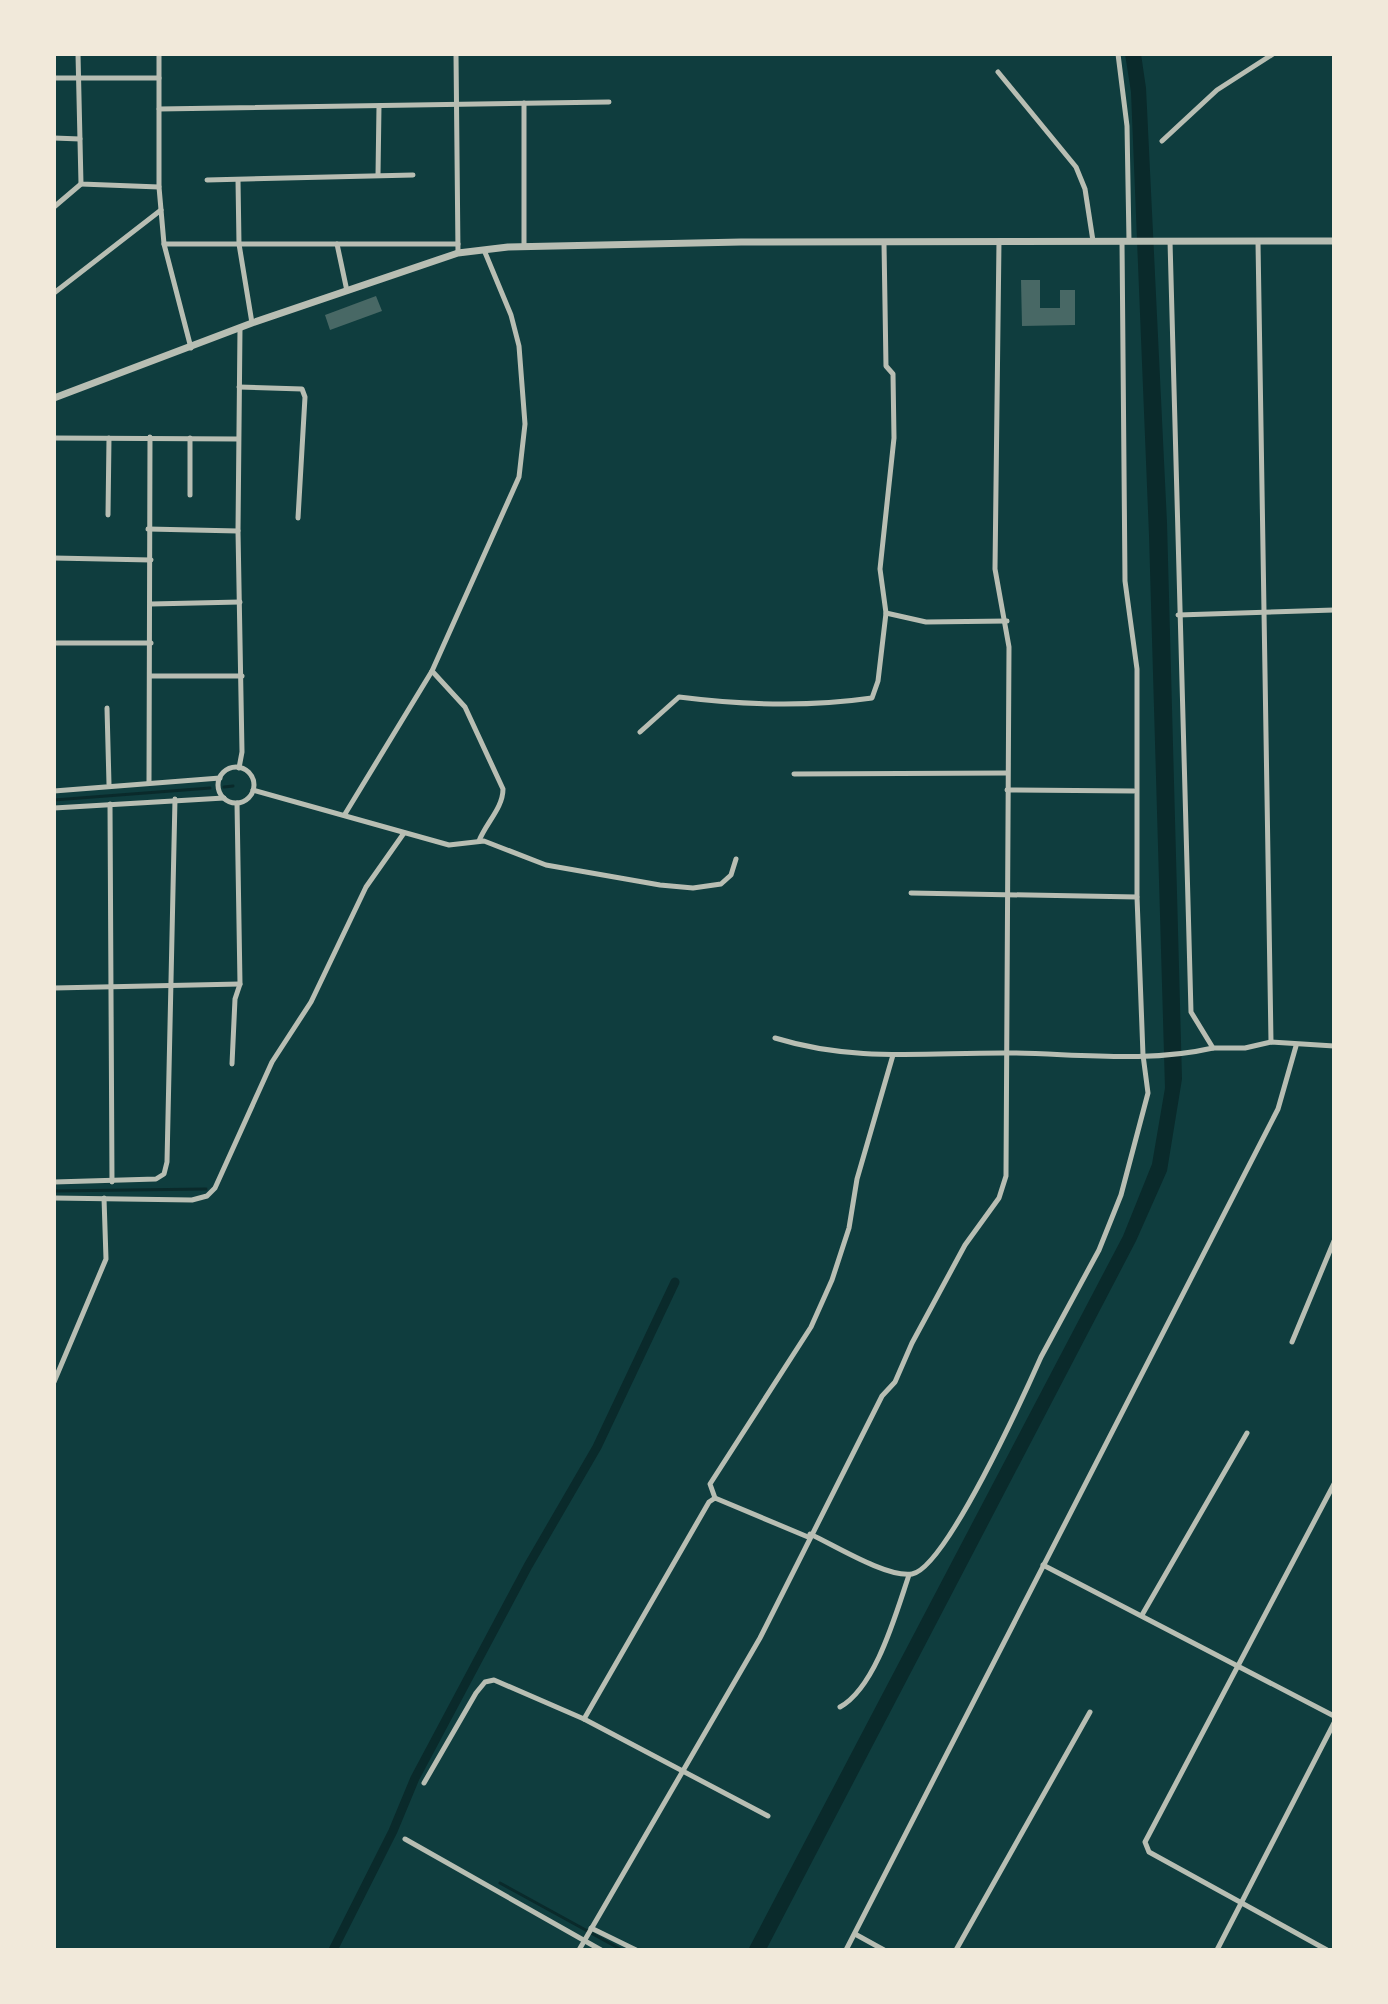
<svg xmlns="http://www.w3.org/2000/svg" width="1388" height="2004" viewBox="0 0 1388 2004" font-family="Rubik,sans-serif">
<rect width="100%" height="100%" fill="#0f3d3e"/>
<path fill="#0a2a2b" d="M1125 54H1141L1146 88 1167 523 1182 1079 1167 1171 1136 1241 766 1950H748L1123 1236 1152 1164 1165 1088 1149 535 1131 92Z"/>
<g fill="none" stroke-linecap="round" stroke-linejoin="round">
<g stroke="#0a2a2b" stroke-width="3">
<path d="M224 787 233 786"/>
<path d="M54 800 210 788"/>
<path d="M54 1191 206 1189"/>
<path d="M500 1883 622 1950"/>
</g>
<path stroke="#0a2a2b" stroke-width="9" d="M333 1950 393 1831 415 1778 528 1566 597 1447 675 1282"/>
</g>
<g fill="#486865">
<path d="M1021 280H1040V308H1060V290H1075V325L1022 326Z"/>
<path d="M376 296 382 311 330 330 325 315Z"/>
</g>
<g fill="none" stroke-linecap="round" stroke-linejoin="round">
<g stroke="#b8beb3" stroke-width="5">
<path d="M78 54 81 184 159 187"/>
<path d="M159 54V187L164 244 191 348"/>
<path d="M456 54 458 253"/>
<path d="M1118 54 1127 126 1129 241"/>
<path d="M998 72 1076 167 1085 189 1093 241"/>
<path d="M54 78H159"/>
<path d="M159 109 609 102"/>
<path d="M54 138 80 139"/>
<path d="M1162 141 1217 90 1273 54"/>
<path d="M378 175 379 106"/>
<path d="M207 180 413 175"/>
<path d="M238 180 239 244 252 323"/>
<path d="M54 207 81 184"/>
<path d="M1170 241 1191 1012 1213 1048H1245L1271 1042 1334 1046"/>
<path d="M1258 242 1271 1042"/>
<path d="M164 244H458"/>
<path d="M337 244 347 291"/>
<path d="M524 246V103"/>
<path d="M54 293 161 210"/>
<path d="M239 387 302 389 305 397 298 518"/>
<path d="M54 438 238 439"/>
<path d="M190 495V438"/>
<path d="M108 515 109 438"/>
<path d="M148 529 238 531"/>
<path d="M54 558 151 560"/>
<path d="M151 604 240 602"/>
<path d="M886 613 926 622 1007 621"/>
<path d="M1178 615 1334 610"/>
<path d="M54 643H151"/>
<path d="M432 671 465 707 503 789C503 808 486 823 479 841"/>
<path d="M151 676H242"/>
<path d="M107 708 109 784"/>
<path d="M640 732 679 697C742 705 809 707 872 698L878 681 886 613 880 569 894 438 893 374 886 366 884 243"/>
<circle cx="236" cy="785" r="18"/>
<path d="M239 768 242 752 238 531 240 328"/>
<path d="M794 774 1007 773"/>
<path d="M149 782 150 437"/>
<path d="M253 790 449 845 484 841 546 865 660 885 693 888 721 884 731 875 736 859"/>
<path d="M1007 790 1134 791"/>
<path d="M54 791 220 778"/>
<path d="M110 804 112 1182"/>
<path d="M54 808 224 798"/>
<path d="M345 814 432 671 519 477 525 424 519 346 511 315 484 250"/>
<path d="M911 893 1137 897"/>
<path d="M54 988 240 984"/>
<path d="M775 1038C856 1063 929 1052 1012 1053 1078 1054 1149 1063 1213 1048"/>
<path d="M232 1064 235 999 240 984 237 803"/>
<path d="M54 1182 156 1179 164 1174 167 1162 175 799"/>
<path d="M54 1198 192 1200 207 1196 215 1188 272 1062 311 1002 366 887 404 833"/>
<path d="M1292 1342 1334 1241"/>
<path d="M54 1382 106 1259 104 1198"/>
<path d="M715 1498 710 1484 811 1327 832 1280 849 1228 857 1179 893 1055"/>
<path d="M810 1534C834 1545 887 1578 912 1574 946 1568 1025 1393 1041 1357L1099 1250 1121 1195 1148 1093 1143 1055 1137 897V669L1125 581 1122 241"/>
<path d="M1043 1565 1334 1716"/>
<path d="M1142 1615 1247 1433"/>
<path d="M840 1707C876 1687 896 1613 909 1575"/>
<path d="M584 1719 709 1502 715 1498 808 1537"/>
<path d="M424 1783 476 1693 485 1682 494 1680 584 1719 768 1816"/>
<path d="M405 1839 601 1950"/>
<path d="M591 1928 636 1950"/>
<path d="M855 1934 884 1950"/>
<path d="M579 1950 760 1638 882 1396 895 1382 912 1343 965 1245 999 1198 1006 1176 1009 647 995 569 999 241"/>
<path d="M846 1950 1278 1109 1296 1046"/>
<path d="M956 1950 1090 1712"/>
<path d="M1217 1950 1334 1723"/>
<path d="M1327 1950 1149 1852 1145 1842 1334 1484"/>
</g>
<path stroke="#b8beb3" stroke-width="7" d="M54 398 252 323 458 253 508 247 741 242 1334 241"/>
</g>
<rect width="1388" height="2004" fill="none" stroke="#f1e9da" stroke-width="112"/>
</svg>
